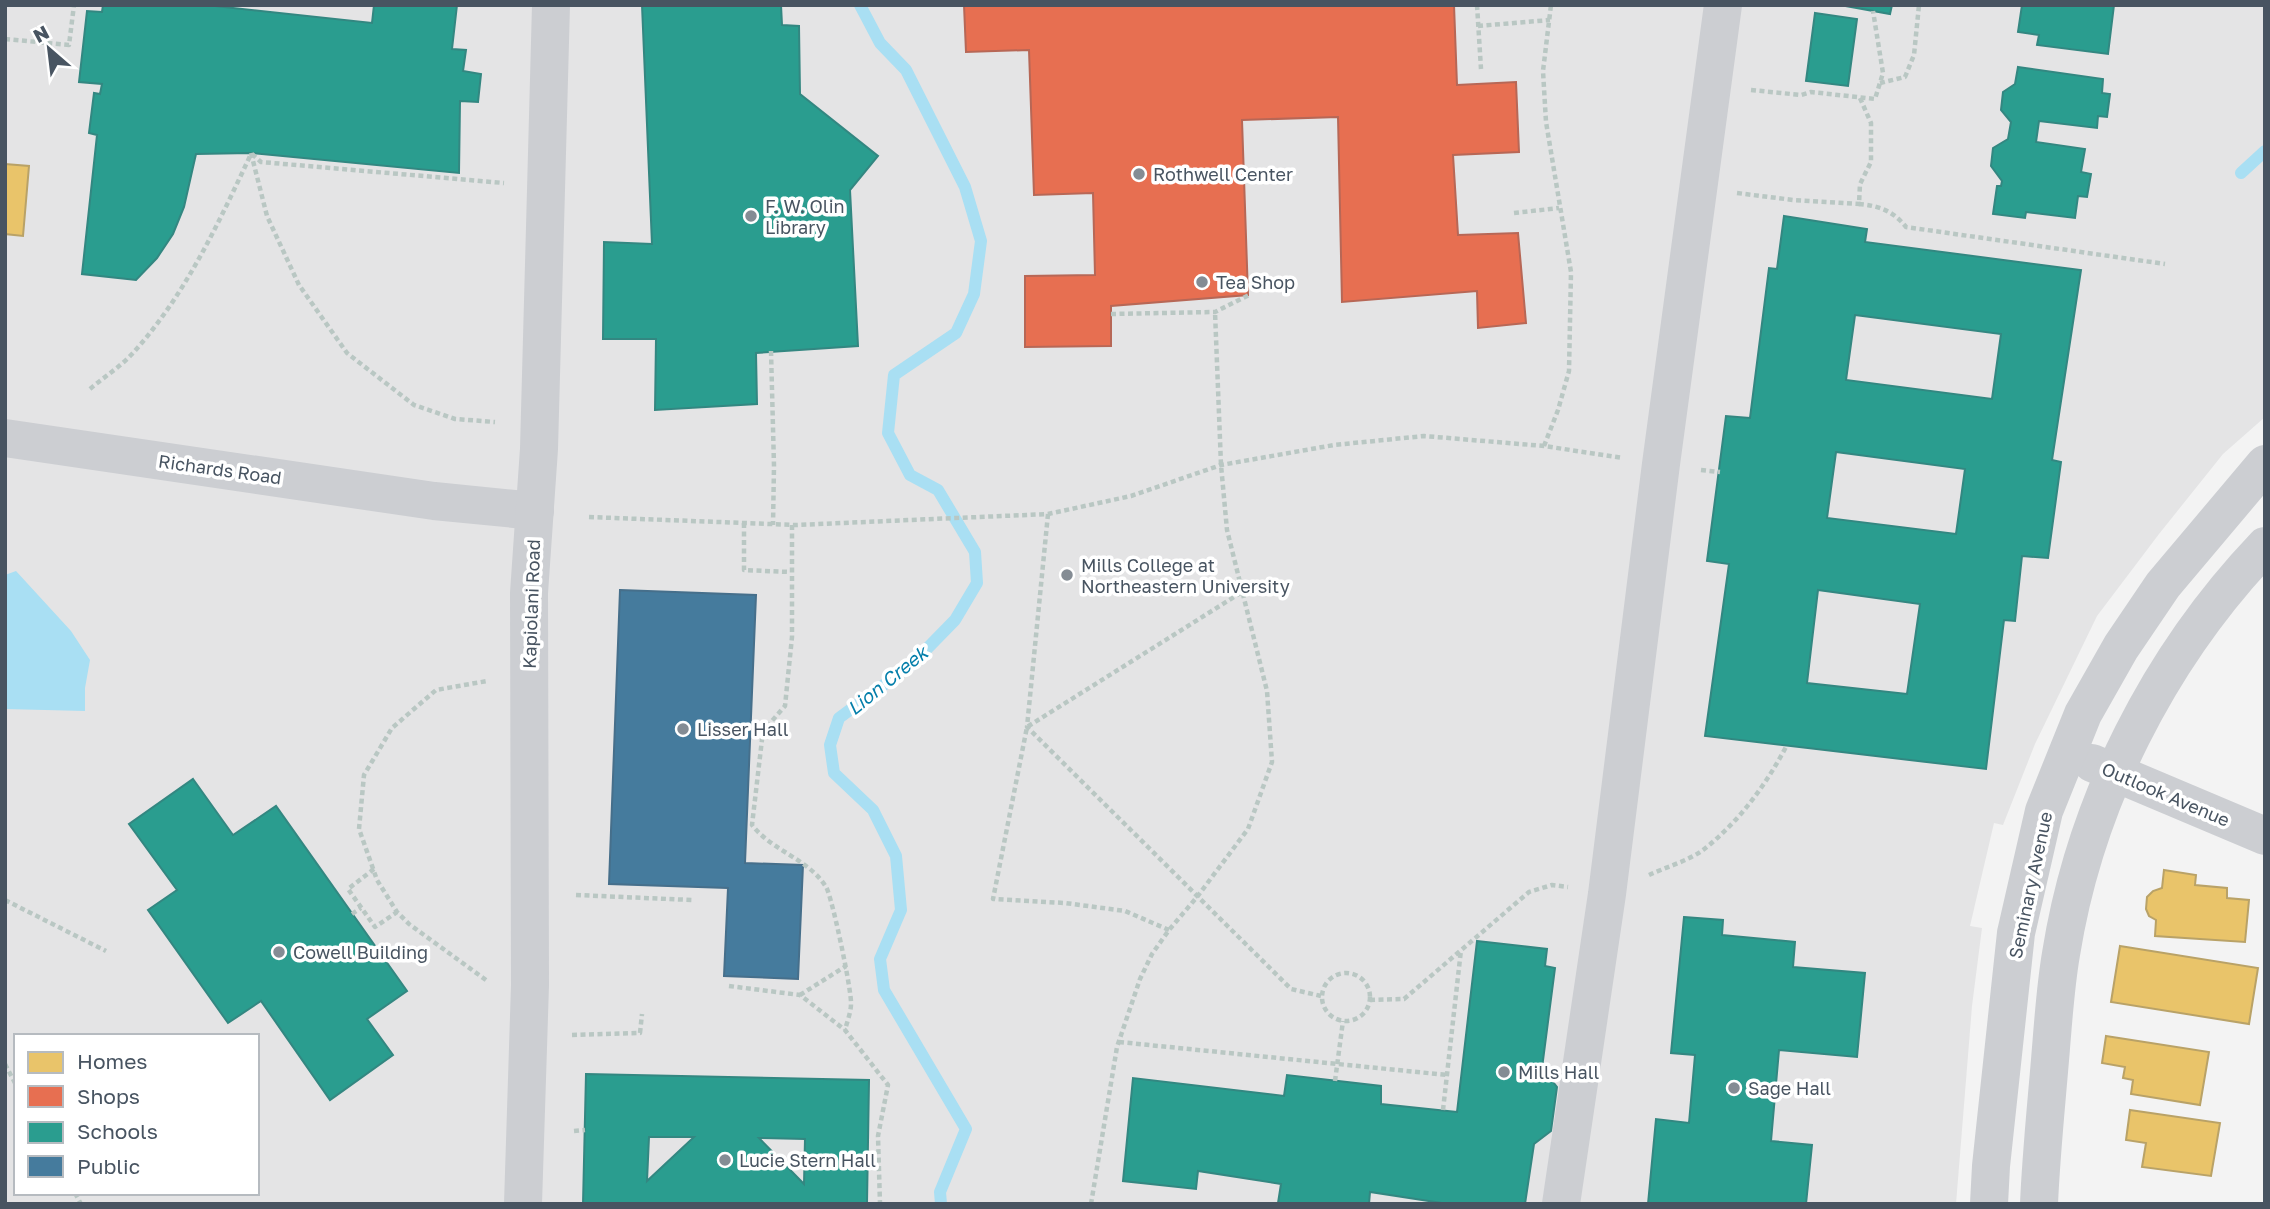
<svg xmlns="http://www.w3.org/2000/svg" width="2270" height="1209" viewBox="0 0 2270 1209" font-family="'Golos Text',sans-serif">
<rect width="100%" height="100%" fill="#f3f3f3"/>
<path fill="#e4e4e5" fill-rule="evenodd" d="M5 5H2265V417L2223 454 2159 534 2097 616 2035 744 2003 825 1994 823 1970 926 1982 928 1972 1006 1956 1204H5ZM16 1036H257V1193H16Z"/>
<path fill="#a9dff3" d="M16 571 71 631 90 660 85 688V711L5 709V575Z"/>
<g fill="#e9c46a" stroke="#b9a267" stroke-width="2">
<path d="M5 164 29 166 23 236 5 234Z"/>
<path d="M2164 870 2196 875 2195 885 2227 888V898L2249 900 2245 942 2155 936 2156 920 2149 916 2146 909 2147 897 2153 891 2162 888Z"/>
<path d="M2120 946 2258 968 2249 1024 2111 1002Z"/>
<path d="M2106 1036 2209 1052 2200 1105 2131 1094 2133 1080 2123 1078 2125 1067 2102 1063Z"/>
<path d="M2130 1110 2220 1123 2211 1176 2142 1167 2146 1143 2126 1140Z"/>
</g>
<path fill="#e76f51" stroke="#b76756" stroke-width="2" d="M964 5H1454L1457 85 1516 82 1519 152 1453 155 1458 235 1518 233 1526 323 1478 328 1477 291 1342 302 1338 117 1242 120 1248 295 1111 306V346L1025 347V276L1095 275 1093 193 1034 195 1029 50 966 52Z"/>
<g fill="#2a9d8f" stroke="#338781" stroke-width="2" fill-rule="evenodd">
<path d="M103 5H206L372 23 374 5H457L452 49 466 50 463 71 481 74 478 102 460 101 459 173 251 153 196 154 184 207 173 234 157 258 136 280 82 274 97 135 89 133 94 93 100 94 102 84 79 82 87 11 102 12Z"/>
<path d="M642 5H781L782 25 799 26 800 94 878 156 850 190 858 346 756 353 757 404 655 410 656 339H603L604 242 652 244Z"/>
<path d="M1840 5H1892L1890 14Z"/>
<path d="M2022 5H2114L2108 54 2037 45 2039 35 2018 32Z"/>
<path d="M1815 13 1857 19 1848 86 1806 81Z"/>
<path d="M2018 67 2103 79 2102 93 2110 94 2107 117 2098 116 2097 128 2039 121 2036 142 2085 149 2081 172 2091 174 2087 197 2078 196 2075 218 2026 212 2025 218 1993 214 1997 186H2001L2002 181 1991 166 1993 148 2008 139 2011 122 2001 110 2003 92 2015 84Z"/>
<path d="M1784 216 1867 229 1865 242 2081 270 2052 460 2061 462 2048 558 2022 556 2015 621 2004 620 1986 769 1705 736 1729 564 1707 561 1726 416 1750 418 1769 268 1777 269ZM1855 315 2001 334 1992 399 1846 380ZM1836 452 1965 469 1956 534 1827 518ZM1818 590 1920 604 1907 694 1807 683Z"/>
<path d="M193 779 233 835 276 806 407 991 367 1019 393 1055 330 1100 261 1001 228 1023 148 910 177 890 129 824Z"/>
<path d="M1684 917 1723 920 1722 935 1795 942 1793 967 1865 973 1857 1057 1779 1050 1771 1141 1812 1145 1806 1204H1648L1656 1119 1689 1123 1695 1055 1671 1053Z"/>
<path d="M1477 941 1547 949 1545 966 1555 968 1542 1068 1557 1087 1551 1131 1534 1144 1525 1204H1448L1370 1192 1369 1204H1282L1278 1203 1281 1184 1198 1171 1196 1189 1123 1181 1133 1078 1284 1096 1287 1075 1381 1086V1104L1457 1112Z"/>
<path d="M586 1074 869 1080 867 1204H583ZM649 1137H694L647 1181ZM759 1138 805 1139 804 1184Z"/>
</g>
<path fill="#457b9d" stroke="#466f8b" stroke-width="2" d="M620 590 756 595 745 863 803 865 798 979 724 976 728 888 609 884Z"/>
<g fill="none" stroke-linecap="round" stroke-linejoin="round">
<g stroke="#a9dff3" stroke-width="12">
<path d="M860 5 880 43 906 70 965 187 981 241 974 294 956 333 894 375 888 433 910 475 938 490 975 552 977 583 955 620 912 664 839 718 830 745 834 773 873 810 896 856 901 910 880 959 884 990 966 1129 940 1192 941 1204"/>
<path d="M2241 173 2265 151"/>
</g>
<g stroke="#b9c7c3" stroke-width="4.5" stroke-dasharray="5 3.5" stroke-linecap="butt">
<path d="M1477 5 1481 69"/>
<path d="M1478 26 1550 20"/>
<path d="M5 39 69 45 74 5"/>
<path d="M1880 83 1905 77 1914 55 1919 5"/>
<path d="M1751 90 1801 95 1811 92 1875 99 1883 73 1873 11"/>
<path d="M1860 98 1871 123V162L1860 184 1859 204C1880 206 1893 211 1906 227L2165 264"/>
<path d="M251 153 267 216 299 285 347 353 414 405 455 419 495 422"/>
<path d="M252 154 261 162 504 183"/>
<path d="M1737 193 1793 200 1861 204"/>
<path d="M1514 213 1559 208"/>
<path d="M1111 314 1215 312 1249 295"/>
<path d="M771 351 774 466 773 525"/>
<path d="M90 389C104 377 120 367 132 354 185 296 218 224 251 154"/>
<path d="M1544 446 1558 410 1569 371 1571 272 1546 122 1543 71 1551 5"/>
<path d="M1701 470 1720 472"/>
<path d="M1048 514 1027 727 1291 989 1321 996"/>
<path d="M589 517 796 525 1048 514 1131 496 1221 465 1334 445 1424 436 1544 446 1623 458"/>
<path d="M744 523V570L790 572"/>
<path d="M792 525V637L785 706 763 731 752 825C772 851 809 859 826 887 832 896 852 992 851 1004 851 1012 847 1022 845 1030"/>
<path d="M374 869 348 889 375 927 397 912"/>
<path d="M1649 875C1666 867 1688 861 1703 850 1739 822 1766 785 1787 745"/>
<path d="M576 895 692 900"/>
<path d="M5 900 106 951"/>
<path d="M352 914 361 908"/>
<path d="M1169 930 1125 911 1065 903 993 899 1027 727 1242 592"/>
<circle cx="1346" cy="997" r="24"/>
<path d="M486 980 409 924 397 912 377 880 359 829 364 775 392 728 436 690 487 681"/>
<path d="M729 986 800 995 845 1030 888 1085 878 1136 880 1204"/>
<path d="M800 995 846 966"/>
<path d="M1370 1000 1404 999 1529 892 1552 885 1568 887"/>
<path d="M572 1035 640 1033 642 1014"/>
<path d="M1119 1042 1447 1075"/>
<path d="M5 1064 16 1085"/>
<path d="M1335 1081 1343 1021"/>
<path d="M1443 1110 1461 950"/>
<path d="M574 1131 585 1130"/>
<path d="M75 1193 81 1204"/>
<path d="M1091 1204 1117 1047 1140 979 1152 954 1169 930 1197 897 1248 829 1272 762 1267 691 1227 530 1221 465 1215 312"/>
</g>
<g stroke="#ccced2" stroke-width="38">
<path d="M5 438 434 501 535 511"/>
<path d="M2092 763 2265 836"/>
<path d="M523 1204 530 985 529 593 539 449 551 5"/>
<path d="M1561 1204 1607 894 1661 464 1723 5"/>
<path d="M1989 1204 1991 1166 2016 933 2044 811 2083 714 2121 647 2163 585 2265 464"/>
<path d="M2039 1204C2041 1156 2046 1108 2050 1060 2053 1025 2055 989 2061 954 2085 803 2159 657 2265 546"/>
</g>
</g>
<g fill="#848c94" stroke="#fff" stroke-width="2.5">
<circle cx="1139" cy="174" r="7"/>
<circle cx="751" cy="216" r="7"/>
<circle cx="1202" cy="282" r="7"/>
<circle cx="1067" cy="575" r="7"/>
<circle cx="683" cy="729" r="7"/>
<circle cx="279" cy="952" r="7"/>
<circle cx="1504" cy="1072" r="7"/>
<circle cx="1734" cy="1088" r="7"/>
<circle cx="725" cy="1160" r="7"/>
</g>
<g text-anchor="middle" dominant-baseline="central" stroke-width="7" stroke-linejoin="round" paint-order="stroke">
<g font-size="18" fill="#485461" stroke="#fff" text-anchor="start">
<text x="1153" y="174">Rothwell Center</text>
<text x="765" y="206">F. W. Olin<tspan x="765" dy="21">Library</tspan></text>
<text x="1216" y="282">Tea Shop</text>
<text x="1081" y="565">Mills College at<tspan x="1081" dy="21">Northeastern University</tspan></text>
<text x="697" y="729">Lisser Hall</text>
<text x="293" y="952">Cowell Building</text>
<text x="1518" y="1072">Mills Hall</text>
<text x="1748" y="1088">Sage Hall</text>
<text x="739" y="1160">Lucie Stern Hall</text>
</g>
<g font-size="18" fill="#485461" stroke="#fff">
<text transform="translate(220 469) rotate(8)">Richards Road</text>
<text transform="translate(531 604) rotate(-88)">Kapiolani Road</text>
<text transform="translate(2166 794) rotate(23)">Outlook Avenue</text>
<text transform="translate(2030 885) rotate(-78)">Seminary Avenue</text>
</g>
<g font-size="19" font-style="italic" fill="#037eaa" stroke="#fff">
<text transform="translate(887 680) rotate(-39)">Lion Creek</text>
</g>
</g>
<rect width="2270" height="1209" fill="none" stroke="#485461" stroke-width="14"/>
<rect x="14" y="1034" width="245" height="161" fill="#ffffff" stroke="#b6bbc0" stroke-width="2"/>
<rect x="28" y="1052" width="35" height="21" fill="#e9c46a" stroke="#b6bbc0" stroke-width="2"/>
<text x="77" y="1069" font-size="21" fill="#485461">Homes</text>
<rect x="28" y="1086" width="35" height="21" fill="#e76f51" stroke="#b6bbc0" stroke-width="2"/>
<text x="77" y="1104" font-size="21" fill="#485461">Shops</text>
<rect x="28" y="1122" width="35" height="21" fill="#2a9d8f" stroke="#b6bbc0" stroke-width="2"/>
<text x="77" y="1139" font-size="21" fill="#485461">Schools</text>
<rect x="28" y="1156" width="35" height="21" fill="#457b9d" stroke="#b6bbc0" stroke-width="2"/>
<text x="77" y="1174" font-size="21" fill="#485461">Public</text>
<g transform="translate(49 49) rotate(332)" stroke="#ffffff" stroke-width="5" paint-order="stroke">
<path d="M0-5L12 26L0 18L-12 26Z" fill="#485461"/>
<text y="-10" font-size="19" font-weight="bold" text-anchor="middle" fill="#485461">N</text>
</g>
</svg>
